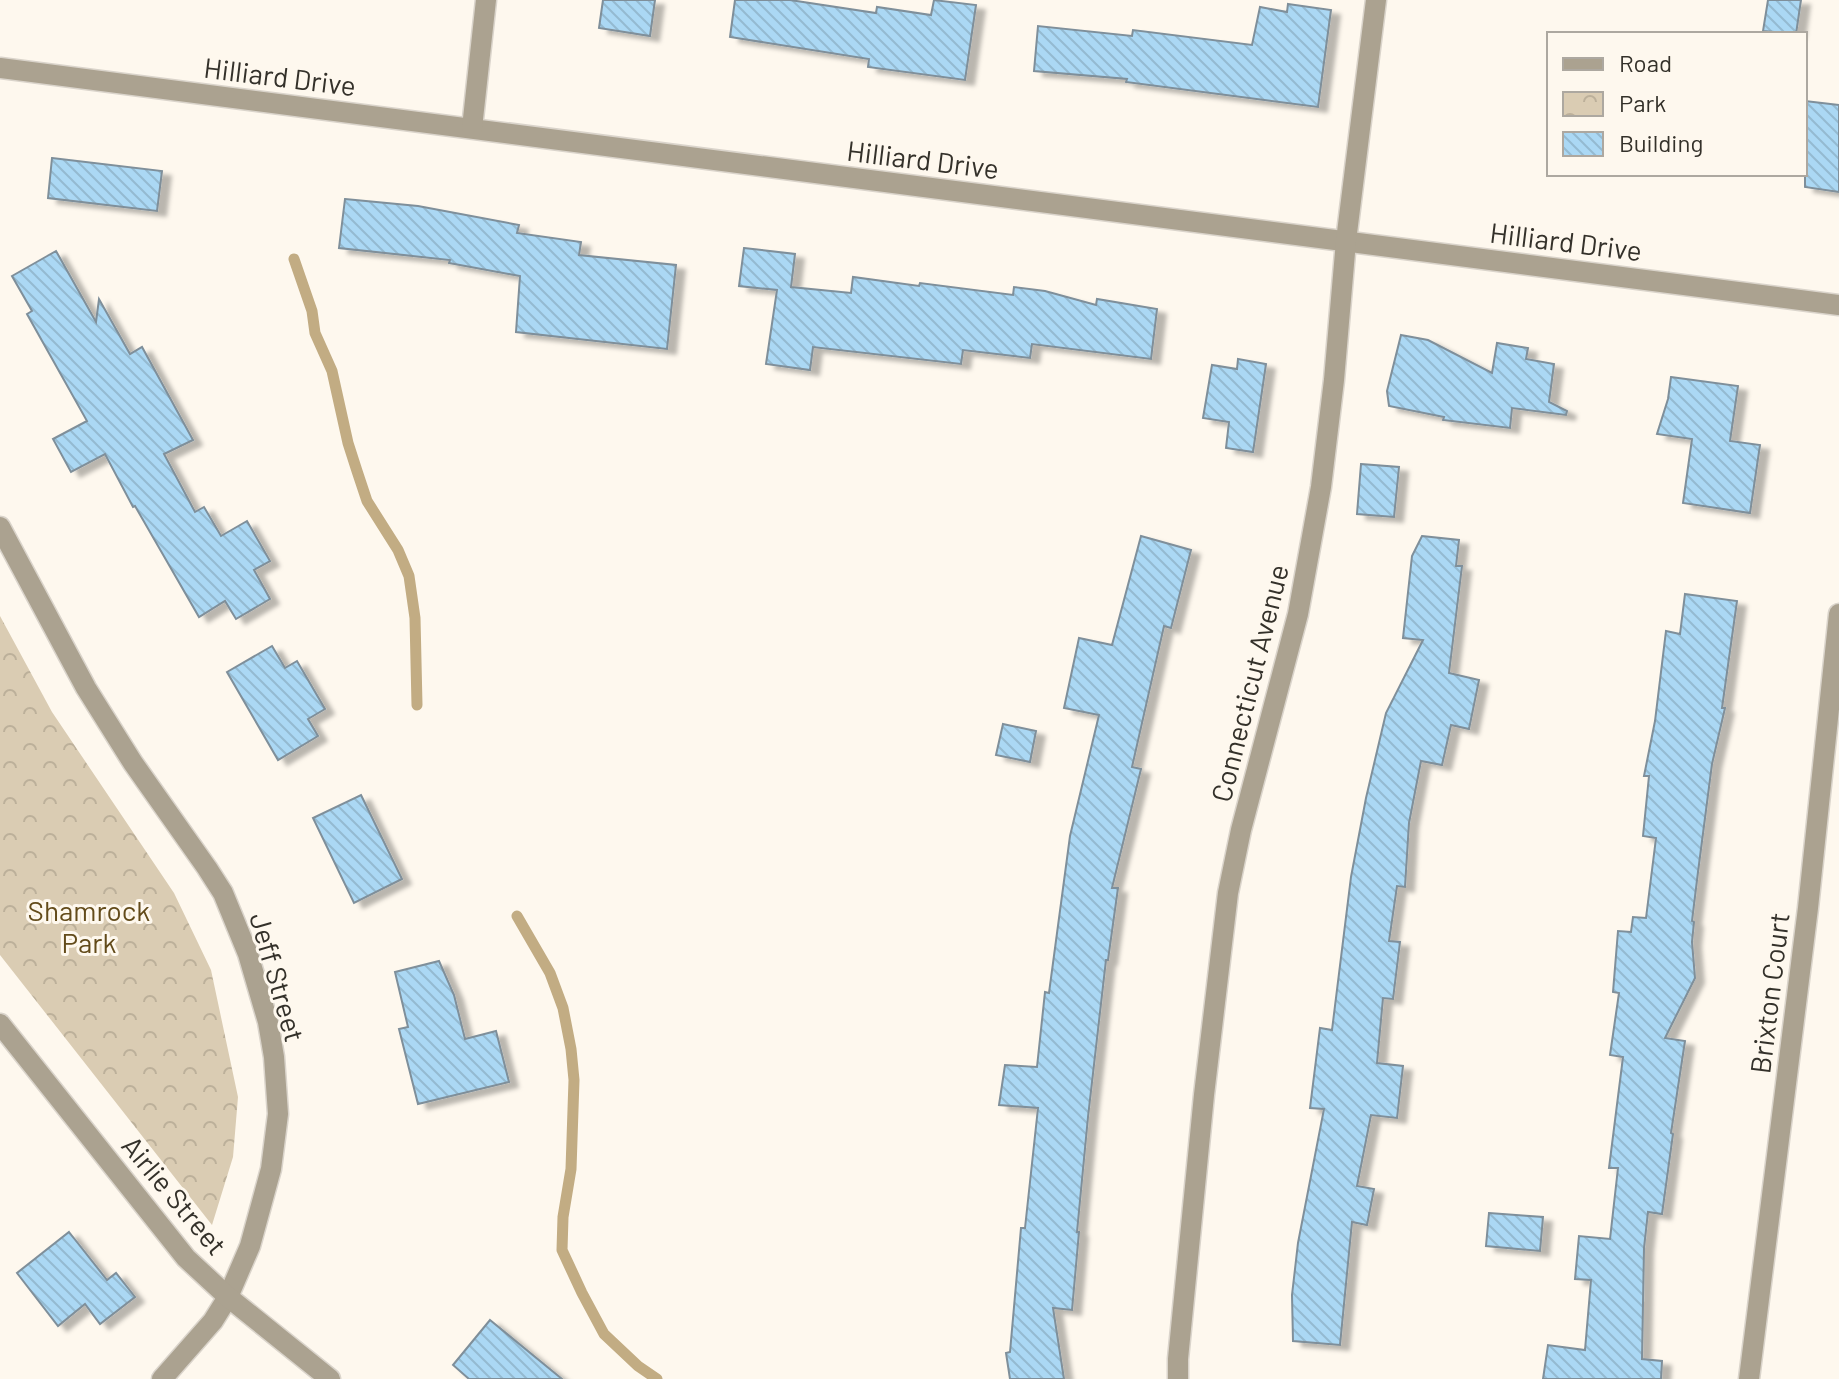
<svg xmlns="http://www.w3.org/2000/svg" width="1839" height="1379" viewBox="0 0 1839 1379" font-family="Barlow,sans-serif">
<defs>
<pattern id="park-crowns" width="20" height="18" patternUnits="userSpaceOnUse" patternTransform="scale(2)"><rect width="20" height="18" fill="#daccb3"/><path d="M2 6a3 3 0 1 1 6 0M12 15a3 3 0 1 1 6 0" fill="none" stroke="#bcb09a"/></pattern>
<pattern id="building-back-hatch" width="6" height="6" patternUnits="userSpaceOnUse" patternTransform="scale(2)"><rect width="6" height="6" fill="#abd8f4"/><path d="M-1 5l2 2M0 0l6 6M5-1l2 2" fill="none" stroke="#94bad1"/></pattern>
<filter id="shadow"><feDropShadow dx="9" dy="5" stdDeviation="2" flood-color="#0004"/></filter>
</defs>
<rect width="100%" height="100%" fill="#fef8ee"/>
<path fill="url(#park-crowns)" d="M0 616 52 712 174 893 211 970 238 1097 233 1157 212 1225 0 955Z"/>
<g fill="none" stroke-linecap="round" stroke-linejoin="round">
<g stroke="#c2ac83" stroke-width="11">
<path d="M294 259 312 311 315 333 332 371 348 443 357 471 367 501 398 550 409 576 415 618 417 705"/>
<path d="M517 916 550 973 563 1008 571 1049 574 1080 571 1169 563 1217 562 1250 582 1293 604 1334 638 1366 657 1379"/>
</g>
</g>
<g fill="url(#building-back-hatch)" stroke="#7f8f9a" stroke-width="2" filter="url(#shadow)">
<path d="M603 0H655L650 36 599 28Z"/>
<path d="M735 0H790L876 13 877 7 931 15 934 0 976 5 965 80 868 67 869 59 730 37Z"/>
<path d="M1768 0H1801L1796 34 1763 31Z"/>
<path d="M1288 4 1331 10 1318 107 1126 82 1127 79 1034 71 1038 26 1132 36 1133 30 1252 45 1260 7 1287 12Z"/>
<path d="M1805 101 1839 105V192L1805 187Z"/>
<path d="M52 158 162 171 157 211 48 198Z"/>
<path d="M345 199 418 206 519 225 517 233 581 242 579 255 676 265 667 349 516 332 520 276 449 263 450 260 339 248Z"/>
<path d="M744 248 795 254 791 287 851 293 853 277 919 286 920 283 1013 295 1014 287 1045 291 1096 305 1097 299 1157 309 1151 359 1032 344 1030 358 963 350 961 364 813 347 810 370 766 364 777 290 739 286Z"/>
<path d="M56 251 96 322 99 299 130 354 142 347 193 440 164 454 195 512 204 507 221 536 247 521 270 561 254 570 270 599 236 619 225 601 199 617 135 506 133 507 105 454 71 472 53 439 87 421 27 314 32 311 12 276Z"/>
<path d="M1401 335 1428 340 1492 373 1497 343 1528 348 1526 359 1554 364 1549 402 1567 411 1566 415 1512 408 1510 428 1443 420 1444 417 1389 406 1387 391Z"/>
<path d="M1238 359 1266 364 1253 452 1226 448 1229 422 1203 418 1212 365 1237 369Z"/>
<path d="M1671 377 1738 386 1730 441 1760 445 1750 513 1683 503 1692 439 1657 434 1668 399Z"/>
<path d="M1361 464 1399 467 1394 517 1357 514Z"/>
<path d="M1141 536 1191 550 1171 628 1164 626 1132 767 1141 769 1112 888H1118L1108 960H1106L1088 1117 1077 1232H1079L1072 1310 1053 1308 1064 1379H1010L1006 1353 1010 1352 1021 1228H1025L1038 1108 999 1105 1005 1065 1037 1067 1045 992 1049 993 1070 836 1099 715 1064 708 1079 638 1112 645Z"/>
<path d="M1422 536 1459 540 1456 566H1462L1449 673 1479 680 1469 729 1451 725 1442 765 1421 761 1409 823 1405 887 1397 886 1389 941 1400 942 1393 999 1383 998 1377 1063 1403 1066 1397 1118 1371 1115 1357 1186 1374 1189 1367 1225 1352 1222 1340 1345 1293 1341 1292 1295 1298 1243 1324 1109 1310 1108 1320 1028 1332 1030 1351 877 1366 798 1386 713 1423 640 1403 638 1412 556Z"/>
<path d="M1685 594 1737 601 1722 708H1725L1712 764 1698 872 1692 921 1694 922 1692 942 1695 978 1665 1038 1685 1041 1671 1133 1673 1134 1662 1214 1648 1212 1644 1248 1642 1359 1662 1361 1661 1379H1543L1548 1345 1585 1350 1591 1280 1575 1279 1579 1236 1610 1239 1618 1168H1609L1623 1057 1610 1055 1619 993 1613 992 1618 931 1631 932 1633 917 1646 918 1656 838 1643 836 1649 776H1644L1655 721 1666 631 1680 634Z"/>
<path d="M272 646 285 668 297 661 325 709 308 719 318 736 278 760 227 672Z"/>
<path d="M1003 724 1036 731 1030 762 996 755Z"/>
<path d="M361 795 402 879 354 903 313 818Z"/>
<path d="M439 961 454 995 465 1039 496 1031 509 1082 418 1104 399 1029 408 1027 395 972Z"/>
<path d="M1489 1213 1543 1217 1540 1251 1486 1246Z"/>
<path d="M69 1232 107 1280 116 1273 135 1297 100 1324 85 1304 58 1326 17 1273Z"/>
<path d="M490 1320 562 1379H469L453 1365Z"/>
</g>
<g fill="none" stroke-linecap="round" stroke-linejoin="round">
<defs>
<g id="street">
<path d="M0 68 1839 305"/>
<path d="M472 128 486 0"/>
<path d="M0 527 86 688 133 763 207 868 223 893 248 954 268 1022 274 1057 278 1114 271 1169 250 1246 228 1297 213 1321 162 1379"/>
<path d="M0 1024 186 1258 228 1297 330 1379"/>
<path d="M1178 1379V1359L1204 1095 1228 893 1241 830 1298 614 1321 487 1334 380 1346 241 1376 0"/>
<path d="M1749 1379 1808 908 1839 614"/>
</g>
</defs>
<use href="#street" stroke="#dad4cb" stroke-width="23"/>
<use href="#street" stroke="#aba290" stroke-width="20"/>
</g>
<g text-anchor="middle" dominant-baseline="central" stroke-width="6" stroke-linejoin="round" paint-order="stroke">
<g font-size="28" fill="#34312a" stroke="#fef8ee">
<text transform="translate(280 76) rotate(7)">Hilliard Drive</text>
<text transform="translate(923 159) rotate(7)">Hilliard Drive</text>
<text transform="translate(1566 241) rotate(7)">Hilliard Drive</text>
<text transform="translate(1249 683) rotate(-76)">Connecticut Avenue</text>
<text transform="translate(278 977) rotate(74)">Jeff Street</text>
<text transform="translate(1769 993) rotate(-83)">Brixton Court</text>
<text transform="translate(175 1195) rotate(50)">Airlie Street</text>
</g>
<g font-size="28" fill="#634b1a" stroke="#fef8ee">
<text x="89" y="910">Shamrock<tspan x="89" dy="32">Park</tspan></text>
</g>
</g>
<rect x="1547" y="32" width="260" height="144" fill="#fef8ee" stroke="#ada8a0" stroke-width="2"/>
<rect x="1563" y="58" width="40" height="12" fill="#aba290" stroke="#ada8a0" stroke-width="2"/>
<text x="1619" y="72" font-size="24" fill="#34312a">Road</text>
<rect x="1563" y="92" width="40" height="24" fill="url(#park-crowns)" stroke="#ada8a0" stroke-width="2"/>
<text x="1619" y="112" font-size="24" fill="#34312a">Park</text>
<rect x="1563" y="132" width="40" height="24" fill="url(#building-back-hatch)" stroke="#ada8a0" stroke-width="2"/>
<text x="1619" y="152" font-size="24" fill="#34312a">Building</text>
</svg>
